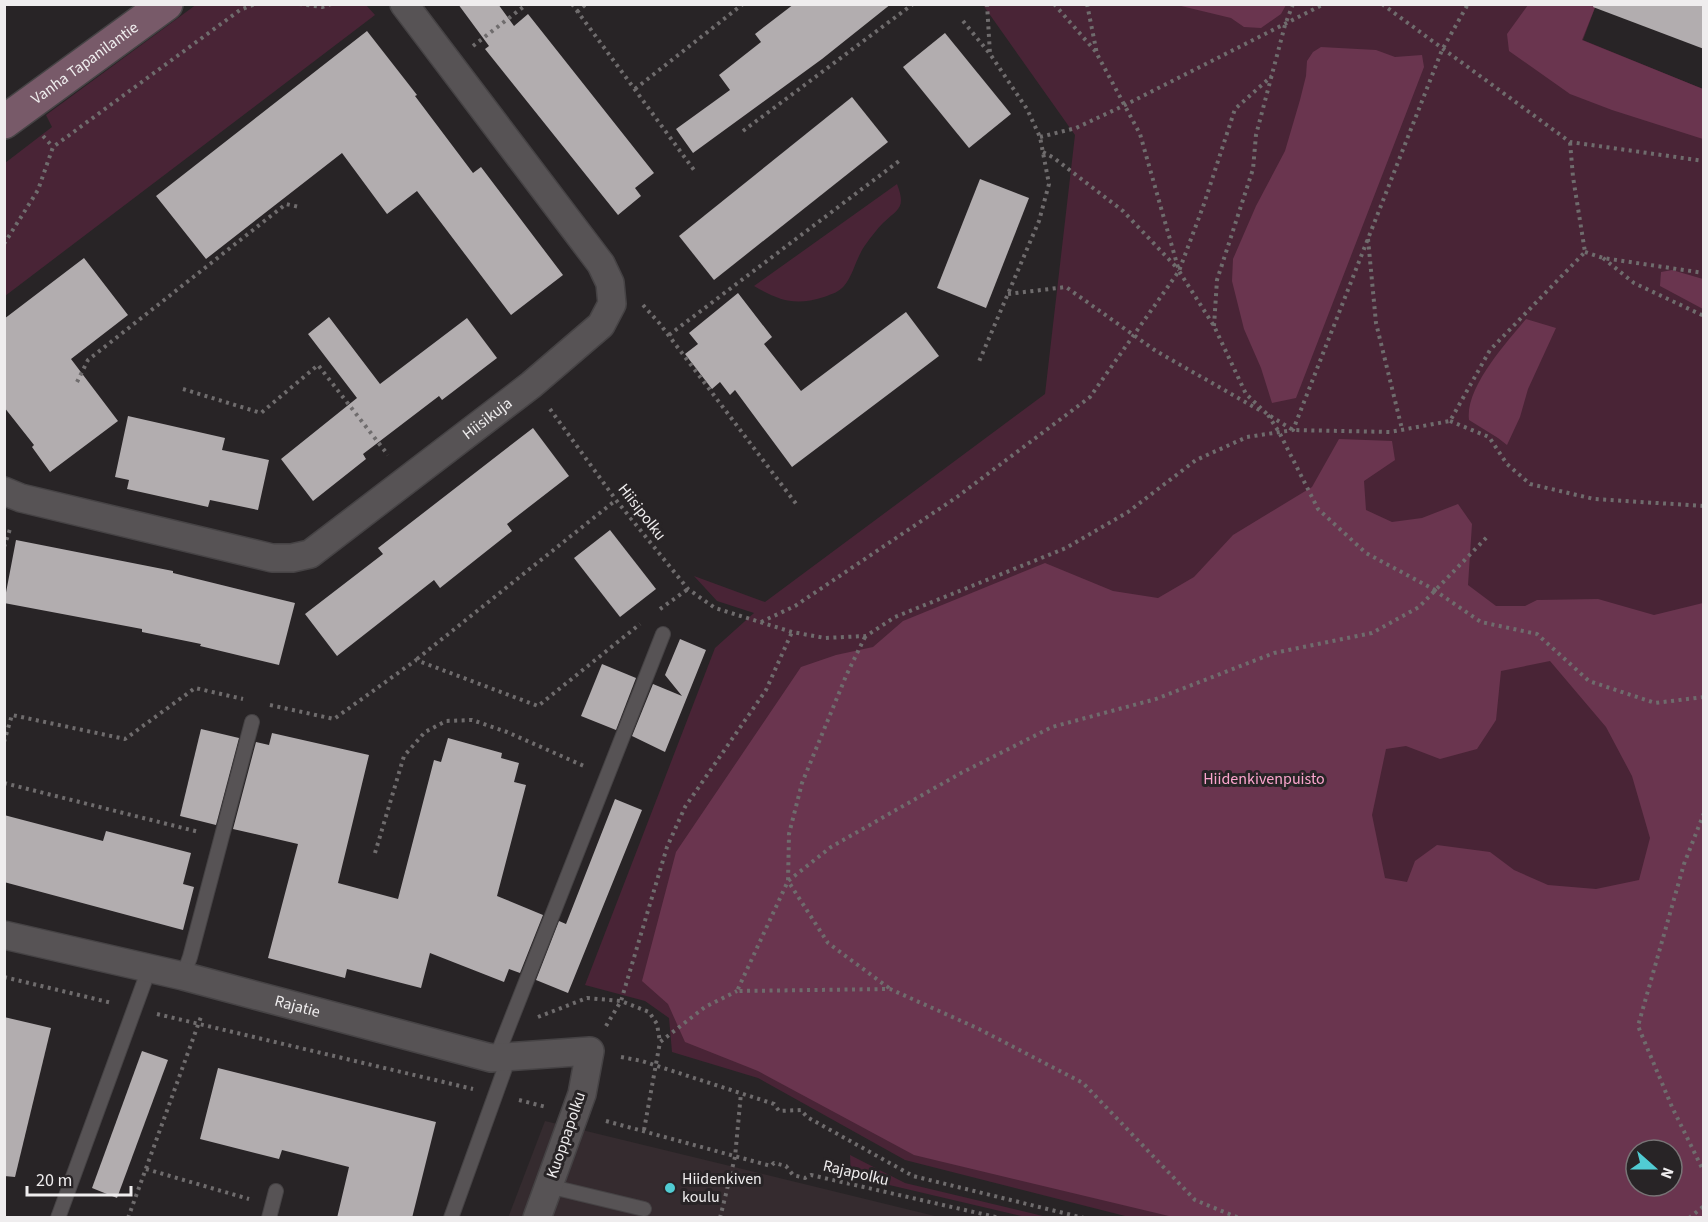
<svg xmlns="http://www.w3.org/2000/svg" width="1708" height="1222" viewBox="0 0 1708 1222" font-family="'Source Sans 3',sans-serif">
<rect width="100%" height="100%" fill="#282426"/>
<path fill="#352b2f" d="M545 1121 939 1217 508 1218Z"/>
<g fill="#492436" fill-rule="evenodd">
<path d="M197 4 366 5 375 15 5 296V163L52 127 46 115Z"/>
<path d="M983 5H1596L1583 40 1703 89V1217H1129L905 1160 758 1078 672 1052 669 1018 645 1001 585 985 715 648 754 613 717 601 694 576 765 602 1045 394 1075 135ZM1636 1150H1672V1186H1636Z"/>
<path d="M897 184C906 208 899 208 883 223 877 229 871 237 866 244 856 257 854 274 844 286 839 292 832 294 824 297 795 306 780 301 754 286Z"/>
<path d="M850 1155 905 1183 1047 1217H1026L851 1176Z"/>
</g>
<g fill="#6a354f" fill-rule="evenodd">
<path d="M1177 5 1286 4V5L1281 14 1261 28 1244 27 1231 18Z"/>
<path d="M1528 5H1596L1582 40 1703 89V139L1612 110 1570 94 1509 51 1507 34Z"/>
<path d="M1321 47 1376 50 1395 57 1422 55 1424 67 1296 398 1272 403 1261 368 1244 329 1232 281 1233 259 1256 206 1285 151 1300 100 1306 76 1307 61 1313 52Z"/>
<path d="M1672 270 1703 279V309L1660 286 1661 272Z"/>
<path d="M1526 319 1556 328 1528 389 1520 417 1507 445 1498 438 1469 420C1465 388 1506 343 1526 319Z"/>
<path d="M1339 439 1392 441 1395 460 1364 481 1366 510 1392 522 1422 518 1458 504 1472 524 1468 585 1496 606H1525L1537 600 1598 599 1654 615 1703 603V1217H1173L914 1155 758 1071 685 1042 668 1004 642 981 676 852 801 667 836 655 873 647 903 621 1045 563 1113 591 1158 598 1194 577 1233 535 1312 487ZM1550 661 1606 727 1632 776 1650 838 1639 880 1596 889 1548 885 1514 870 1490 852 1437 845 1415 861 1407 882 1385 878 1372 815 1386 749 1406 746 1440 759 1477 749 1496 720 1501 671ZM1636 1150H1672V1186H1636Z"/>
</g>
<g fill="#b2adaf">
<path d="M458 4H498L514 26 528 14 654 173 635 188 641 196 618 215 485 49 489 46Z"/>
<path d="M794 4H891L822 59 693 153 676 129 730 90 719 75 761 42 755 34Z"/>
<path d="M1594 4H1704V49L1593 7Z"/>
<path d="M367 31 417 95 415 96 473 173 481 167 563 275 511 315 417 191 387 214 342 153 206 259 156 196Z"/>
<path d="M945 33 1011 114 969 148 903 67Z"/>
<path d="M852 97 888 142 714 280 679 236Z"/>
<path d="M980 179 1029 198 986 308 937 288Z"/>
<path d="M84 258 128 315 71 359 118 421 50 472 32 447 34 445 4 407V319Z"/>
<path d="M738 293 772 337 764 344 801 391 906 312 939 356 792 467 735 390 730 395 720 382 712 389 685 354 698 344 689 333Z"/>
<path d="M329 317 380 384 467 318 497 358 442 400 439 396 363 454 366 459 313 501 281 459 357 398 308 334Z"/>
<path d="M128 416 225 438 222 450 269 460 258 510 210 500 208 507 127 489 129 480 115 477Z"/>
<path d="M533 428 569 476 507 524 512 531 440 588 434 580 337 656 305 614 383 554 378 548Z"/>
<path d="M610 530 656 589 620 617 574 558Z"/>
<path d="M16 540 173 571V573L295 603 279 665 200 646 201 644 142 632V629L4 603Z"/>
<path d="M680 639 706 650 665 752 632 736 653 684 682 696 665 675Z"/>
<path d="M602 664 636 678 616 730 581 716Z"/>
<path d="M201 729 239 738 216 825 180 816Z"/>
<path d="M272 733 369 755 338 883 398 899 434 760 441 762 448 738 502 753 501 758 519 763 514 782 526 785 497 896 543 915 520 973 509 969 504 982 430 953 421 988 347 969 345 978 268 958 298 844 233 829 256 742 269 745Z"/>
<path d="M615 799 642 810 568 993 536 980 559 921 566 924Z"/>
<path d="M4 815 103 841 106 831 191 853 183 884 194 887 183 930 4 882Z"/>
<path d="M4 1017 51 1028 15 1177 4 1176Z"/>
<path d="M142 1051 168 1060 117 1198 92 1188Z"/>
<path d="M218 1068 436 1122 412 1218H337L349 1167 282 1150 279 1159 200 1139Z"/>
</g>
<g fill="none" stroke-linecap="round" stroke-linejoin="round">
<defs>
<g id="lane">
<path d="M183 976 190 957 252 722"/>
<path d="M496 1058 663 634"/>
<path d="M548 1186 644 1209"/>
<path d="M58 1218 149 969"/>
<path d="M269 1218 276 1191"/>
<path d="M451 1218 509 1057"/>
</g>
<g id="street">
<path id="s1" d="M4 491 21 498 272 558H292L310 554 531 385 601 325 612 304 610 283 601 264 404 4"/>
<path id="s2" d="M4 935 183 976 491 1058 590 1051 582 1094 537 1218"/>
</g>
<g id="secondary">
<path id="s3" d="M4 122 166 4"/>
</g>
</defs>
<use href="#lane" stroke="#464345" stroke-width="16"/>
<use href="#street" stroke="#464345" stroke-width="30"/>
<use href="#secondary" stroke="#464345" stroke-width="36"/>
<g stroke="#6f6c6d" stroke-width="4" stroke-dasharray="3 4.5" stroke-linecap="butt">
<path d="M299 4 322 7 331 4"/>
<path d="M572 4 694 170"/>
<path d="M987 4 990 54"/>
<path d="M1054 4 1097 53"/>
<path d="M1087 4 1097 54 1140 134 1179 271 1214 326 1246 394 1267 414 1293 430 1390 432 1450 421 1490 350 1585 252 1573 177 1570 142"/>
<path d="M1382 4 1570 142 1704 161"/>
<path d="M577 12 586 4"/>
<path d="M963 21 990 54 1027 109 1040 137 1049 184 1039 221 978 364"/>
<path d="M473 46 527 4"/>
<path d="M635 89 743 4"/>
<path d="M743 131 913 4"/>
<path d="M43 136 53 147"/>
<path d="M1040 137 1076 128 1125 105 1324 4"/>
<path d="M1043 152 1054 158 1123 211 1179 270"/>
<path d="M1368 239 1376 323 1402 429"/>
<path d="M4 244 38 190 53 147 240 10 255 4"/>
<path d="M1585 252 1603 258 1704 273"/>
<path d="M1603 258 1634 283 1704 316"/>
<path d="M1008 294 1066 287 1156 351 1261 411"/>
<path d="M643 305 660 324 797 505"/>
<path d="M1214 326 1217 280 1253 169 1256 135 1285 25 1293 4"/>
<path d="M669 335 899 161"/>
<path d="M77 382 88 360 286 204 299 207"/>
<path d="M183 389 261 413 318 365 388 455"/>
<path d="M550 409 616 500 688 589 715 608 792 632 825 638 866 636 895 617 1066 548 1128 512 1196 460 1247 437 1293 430 1442 50 1468 4"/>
<path d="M1268 415 1279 432 1318 509 1366 553 1435 590"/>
<path d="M1450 421 1489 437 1507 464 1530 484 1594 499 1704 506"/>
<path d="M4 547 11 526"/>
<path d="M1434 590 1481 622 1537 634 1589 681 1655 703 1704 697"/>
<path d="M660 609 688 589"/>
<path d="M761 622 795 606 957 497 1090 397 1179 271 1204 204 1235 109 1272 76"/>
<path d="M865 637 846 676 802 783 789 834 788 881 737 991 890 989 977 1028 1083 1083 1195 1200 1239 1218"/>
<path d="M417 659 616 500"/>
<path d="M270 705 334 719 416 660 538 706 640 624"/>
<path d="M4 742 12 715 125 739 195 688 243 699"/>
<path d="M4 783 199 832"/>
<path d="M1704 813 1684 864 1638 1026 1672 1107 1704 1172"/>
<path d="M375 853 404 756 425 732 446 721 472 720 507 732 584 766"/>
<path d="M4 977 112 1003"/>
<path d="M889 988 828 943 788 881 831 847 961 773 1052 727 1156 699 1274 653 1372 633 1419 607 1487 537"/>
<path d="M157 1014 473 1089"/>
<path d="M538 1017 587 998 621 1001 649 1012 657 1024 660 1042"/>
<path d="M606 1026 621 1001 667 847 685 807 766 690 792 632"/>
<path d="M621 1057 642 1061 774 1104 779 1111 801 1110 807 1117 913 1176 1084 1218"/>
<path d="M519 1100 546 1107"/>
<path d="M606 1121 771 1166 774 1163 786 1166 793 1175 805 1178 811 1175 1000 1218"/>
<path d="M644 1130 660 1042 705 1007 737 991"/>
<path d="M146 1169 249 1199"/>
<path d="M128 1218 202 1014"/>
<path d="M720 1218 735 1157 741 1093"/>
<path d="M1689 1218 1704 1206"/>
</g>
<use href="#lane" stroke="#575355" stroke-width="14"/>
<use href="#street" stroke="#575355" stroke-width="27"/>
<use href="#secondary" stroke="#785a69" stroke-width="33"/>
</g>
<circle fill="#51ccd3" stroke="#282426" stroke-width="2" cx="670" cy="1188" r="6"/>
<g text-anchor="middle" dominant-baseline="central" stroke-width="6" stroke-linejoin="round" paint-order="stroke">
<g font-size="16" fill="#efedee" stroke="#282426">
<text stroke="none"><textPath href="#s3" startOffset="100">Vanha Tapanilantie</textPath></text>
<text stroke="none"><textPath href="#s1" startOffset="538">Hiisikuja</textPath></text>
<text transform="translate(642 512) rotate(52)">Hiisipolku</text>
<text stroke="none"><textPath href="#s2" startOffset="302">Rajatie</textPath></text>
<text transform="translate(566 1135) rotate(-71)">Kuoppapolku</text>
<text transform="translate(856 1173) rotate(13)">Rajapolku</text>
</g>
<g font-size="16" fill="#fba5cd" stroke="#282426">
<text x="1264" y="779">Hiidenkivenpuisto</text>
</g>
<g font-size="16" fill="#efedee" stroke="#282426" text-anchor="start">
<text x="682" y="1179">Hiidenkiven<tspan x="682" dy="18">koulu</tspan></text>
</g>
</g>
<rect width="1708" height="1222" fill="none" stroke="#efedee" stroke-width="12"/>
<g transform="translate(1654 1168) rotate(111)"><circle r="28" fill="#282426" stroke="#787476" stroke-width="1.5"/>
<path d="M0-4.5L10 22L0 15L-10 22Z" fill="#51ccd3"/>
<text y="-9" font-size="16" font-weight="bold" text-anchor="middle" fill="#efedee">N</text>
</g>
<path d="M27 1186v9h104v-9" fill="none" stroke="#efedee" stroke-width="3"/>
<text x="36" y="1186" font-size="18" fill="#efedee" stroke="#282426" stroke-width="4.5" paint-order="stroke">20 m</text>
</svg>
